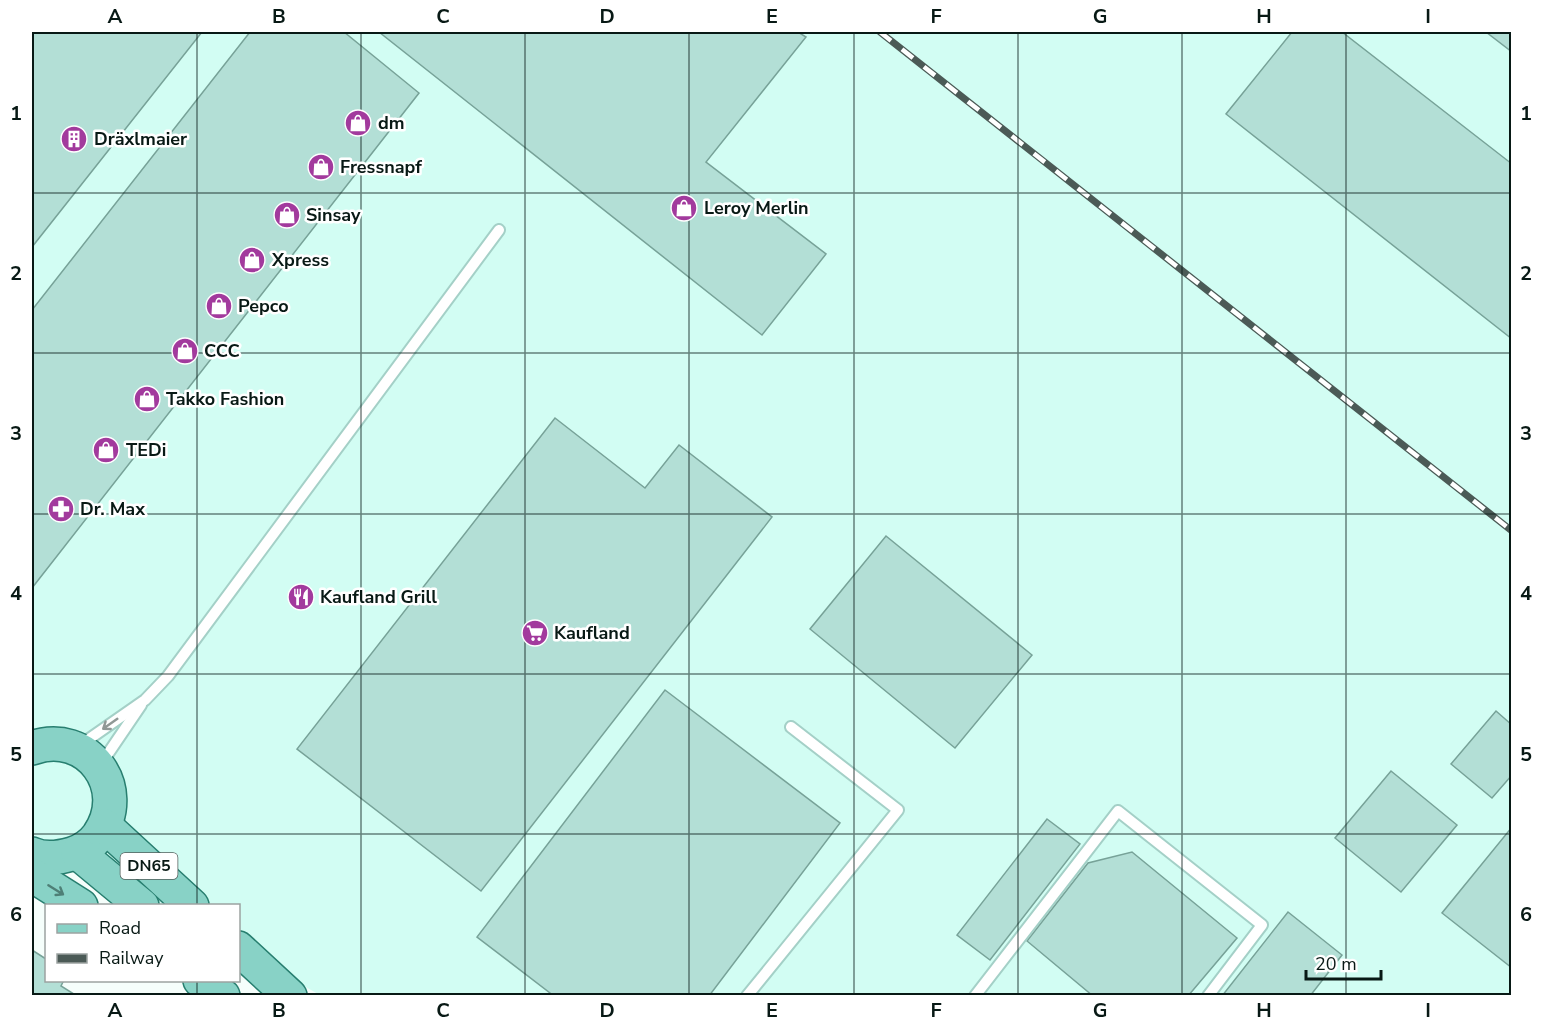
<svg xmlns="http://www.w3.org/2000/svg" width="1543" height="1027" viewBox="0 0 1543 1027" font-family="'Nunito Sans',sans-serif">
<rect width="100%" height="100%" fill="#f5fefb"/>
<path fill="#d2fdf3" d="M32 32H1511V995H320L239 950 238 906 159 905 32 835Z"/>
<g fill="#b3dfd6" stroke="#77a298" stroke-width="1.5">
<path d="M32 32H202L32 247Z"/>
<path d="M250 32H344L419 93 32 588V310Z"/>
<path d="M379 32H798L806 37 706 162 826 254 762 335Z"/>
<path d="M1292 32H1342L1512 164V339L1226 114Z"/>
<path d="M1486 32H1512V52Z"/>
<path d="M555 418 645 488 679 445 772 517 481 891 297 749Z"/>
<path d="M886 536 1032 655 955 748 810 629Z"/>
<path d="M665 690 840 823 709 996H554L477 937Z"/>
<path d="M1496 711 1512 725V775L1492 798 1451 764Z"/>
<path d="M1391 771 1457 825 1401 892 1335 838Z"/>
<path d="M1047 819 1080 844 990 960 957 935Z"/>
<path d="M1512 827V968L1442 913Z"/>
<path d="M1132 852 1237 938 1188 996H1093L1027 941 1088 863Z"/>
<path d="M1288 912 1342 955 1310 996H1222Z"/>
<path d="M32 950 46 959V980H64L61 986 77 996H32Z"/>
</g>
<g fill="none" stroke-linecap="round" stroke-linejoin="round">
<defs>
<g id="lane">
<path d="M79 746 145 700 168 676 499 230"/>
<path d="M101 764 141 705"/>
<path d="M747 996 898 810 791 727"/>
<path d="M975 996 1118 811 1262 925 1208 996"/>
</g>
<g id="primary">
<path d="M32 748C87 728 132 788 98 836 92 844 82 851 72 854 58 858 45 860 32 854"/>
<path d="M105 826 192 906"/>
<path d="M78 853 142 906"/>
<path d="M32 875 81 906"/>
<path d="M238 948 290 996"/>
<path d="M200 980 223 996"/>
</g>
</defs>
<use href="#lane" stroke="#a4d0c7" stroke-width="14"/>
<use href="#primary" stroke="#277e6f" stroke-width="36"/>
<use href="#lane" stroke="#fff" stroke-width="10"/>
<use href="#primary" stroke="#88d2c6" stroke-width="33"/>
<defs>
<path id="rail" d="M880 32 1512 531"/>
</defs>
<use href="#rail" stroke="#4b5a56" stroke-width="7"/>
<use href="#rail" stroke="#fff" stroke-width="4.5" stroke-dasharray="14" stroke-linecap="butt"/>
</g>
<defs><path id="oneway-shaft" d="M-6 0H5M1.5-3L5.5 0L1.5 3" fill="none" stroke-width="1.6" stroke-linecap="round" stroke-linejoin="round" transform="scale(1.5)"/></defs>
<use stroke="#909896" href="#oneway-shaft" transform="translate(110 724) rotate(145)"/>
<use stroke="#4e7f76" href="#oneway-shaft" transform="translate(56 890) rotate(32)"/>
<path fill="none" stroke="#081915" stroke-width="1.5" stroke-opacity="0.55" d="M197 32V906M361 32V996M525 32V996M689 32V996M854 32V996M1018 32V996M1182 32V996M1346 32V996M32 193H1512M32 353H1512M32 514H1512M32 674H1512M32 834H1512M197 980V996"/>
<defs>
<symbol id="shop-disc" viewBox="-11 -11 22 22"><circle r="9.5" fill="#a23a9d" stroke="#fff"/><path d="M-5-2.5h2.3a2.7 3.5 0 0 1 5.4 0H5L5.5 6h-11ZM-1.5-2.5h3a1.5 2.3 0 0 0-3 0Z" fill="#fff"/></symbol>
<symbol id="building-disc" viewBox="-11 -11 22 22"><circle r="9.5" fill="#a23a9d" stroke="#fff"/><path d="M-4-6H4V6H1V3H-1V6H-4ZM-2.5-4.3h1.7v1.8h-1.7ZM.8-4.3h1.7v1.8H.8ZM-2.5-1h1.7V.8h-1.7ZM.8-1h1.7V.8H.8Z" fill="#fff"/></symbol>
<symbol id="pharmacy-disc" viewBox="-11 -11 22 22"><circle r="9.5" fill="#a23a9d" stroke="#fff"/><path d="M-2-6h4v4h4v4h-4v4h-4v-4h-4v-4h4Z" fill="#fff"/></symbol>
<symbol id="restaurant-disc" viewBox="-11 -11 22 22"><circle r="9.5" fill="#a23a9d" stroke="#fff"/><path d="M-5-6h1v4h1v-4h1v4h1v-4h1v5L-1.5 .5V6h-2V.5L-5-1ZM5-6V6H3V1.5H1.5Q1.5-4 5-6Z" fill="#fff"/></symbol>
<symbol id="supermarket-disc" viewBox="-11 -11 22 22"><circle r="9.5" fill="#a23a9d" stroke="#fff"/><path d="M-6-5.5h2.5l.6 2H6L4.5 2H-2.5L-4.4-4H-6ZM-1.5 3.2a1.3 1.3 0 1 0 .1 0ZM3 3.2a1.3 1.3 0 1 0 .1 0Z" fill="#fff"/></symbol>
</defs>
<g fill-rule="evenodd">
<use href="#shop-disc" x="343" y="108" width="30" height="30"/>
<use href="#building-disc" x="59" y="124" width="30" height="30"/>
<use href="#shop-disc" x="306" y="152" width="30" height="30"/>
<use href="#shop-disc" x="669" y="193" width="30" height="30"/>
<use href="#shop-disc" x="272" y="200" width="30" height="30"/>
<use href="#shop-disc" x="237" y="245" width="30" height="30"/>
<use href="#shop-disc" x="204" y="291" width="30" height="30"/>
<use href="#shop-disc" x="170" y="336" width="30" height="30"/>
<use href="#shop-disc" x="132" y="384" width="30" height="30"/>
<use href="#shop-disc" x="91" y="435" width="30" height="30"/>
<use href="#pharmacy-disc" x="46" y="494" width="30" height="30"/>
<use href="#restaurant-disc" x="286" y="582" width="30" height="30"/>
<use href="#supermarket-disc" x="520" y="618" width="30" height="30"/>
</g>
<g text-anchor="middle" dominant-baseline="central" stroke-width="5" stroke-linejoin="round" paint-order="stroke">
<rect fill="#fff" stroke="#525e5b" stroke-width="1.5" x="120.5" y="853" width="57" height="26" rx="4.5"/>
<g font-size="16" font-weight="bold" fill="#081915">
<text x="149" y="866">DN65</text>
</g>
<g font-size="18" font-weight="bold" fill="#081915" stroke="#fff" text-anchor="start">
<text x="378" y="123">dm</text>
<text x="94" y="139">Dräxlmaier</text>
<text x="340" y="167">Fressnapf</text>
<text x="704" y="208">Leroy Merlin</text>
<text x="306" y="215">Sinsay</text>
<text x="272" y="260">Xpress</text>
<text x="238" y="306">Pepco</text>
<text x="204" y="351">CCC</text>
<text x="166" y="399">Takko Fashion</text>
<text x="126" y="450">TEDi</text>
<text x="80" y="509">Dr. Max</text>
<text x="320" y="597">Kaufland Grill</text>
<text x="554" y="633">Kaufland</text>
</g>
</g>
<rect width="1543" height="1027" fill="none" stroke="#ffffff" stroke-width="66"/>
<rect x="45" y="904" width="195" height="78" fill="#ffffff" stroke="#9ca3a1" stroke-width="1.5"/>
<rect x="57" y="924" width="30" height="9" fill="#88d2c6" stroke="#9ca3a1" stroke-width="1.5"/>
<text x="99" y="934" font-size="18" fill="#081915">Road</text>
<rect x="57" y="954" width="30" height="9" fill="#4b5a56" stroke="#9ca3a1" stroke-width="1.5"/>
<text x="99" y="964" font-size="18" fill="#081915">Railway</text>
<path d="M1306 970v9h75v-9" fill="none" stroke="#081915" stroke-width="3"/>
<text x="1315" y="970" font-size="18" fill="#081915" stroke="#ffffff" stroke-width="4.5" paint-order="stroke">20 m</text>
<rect x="33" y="33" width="1477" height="961" fill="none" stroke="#081915" stroke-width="2"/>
<g font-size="20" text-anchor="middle" font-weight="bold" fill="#081915">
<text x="115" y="23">A</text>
<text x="279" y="23">B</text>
<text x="443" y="23">C</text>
<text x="607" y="23">D</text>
<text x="772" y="23">E</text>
<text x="936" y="23">F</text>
<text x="1100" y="23">G</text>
<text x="1264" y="23">H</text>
<text x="1428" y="23">I</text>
<text x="16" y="120">1</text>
<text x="1526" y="120">1</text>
<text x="16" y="280">2</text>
<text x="1526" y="280">2</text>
<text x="16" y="440">3</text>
<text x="1526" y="440">3</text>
<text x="16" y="600">4</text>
<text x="1526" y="600">4</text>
<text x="16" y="761">5</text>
<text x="1526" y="761">5</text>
<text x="16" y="921">6</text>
<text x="1526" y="921">6</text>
<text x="115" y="1017">A</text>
<text x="279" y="1017">B</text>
<text x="443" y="1017">C</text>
<text x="607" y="1017">D</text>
<text x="772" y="1017">E</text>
<text x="936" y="1017">F</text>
<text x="1100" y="1017">G</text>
<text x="1264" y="1017">H</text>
<text x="1428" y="1017">I</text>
</g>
</svg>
